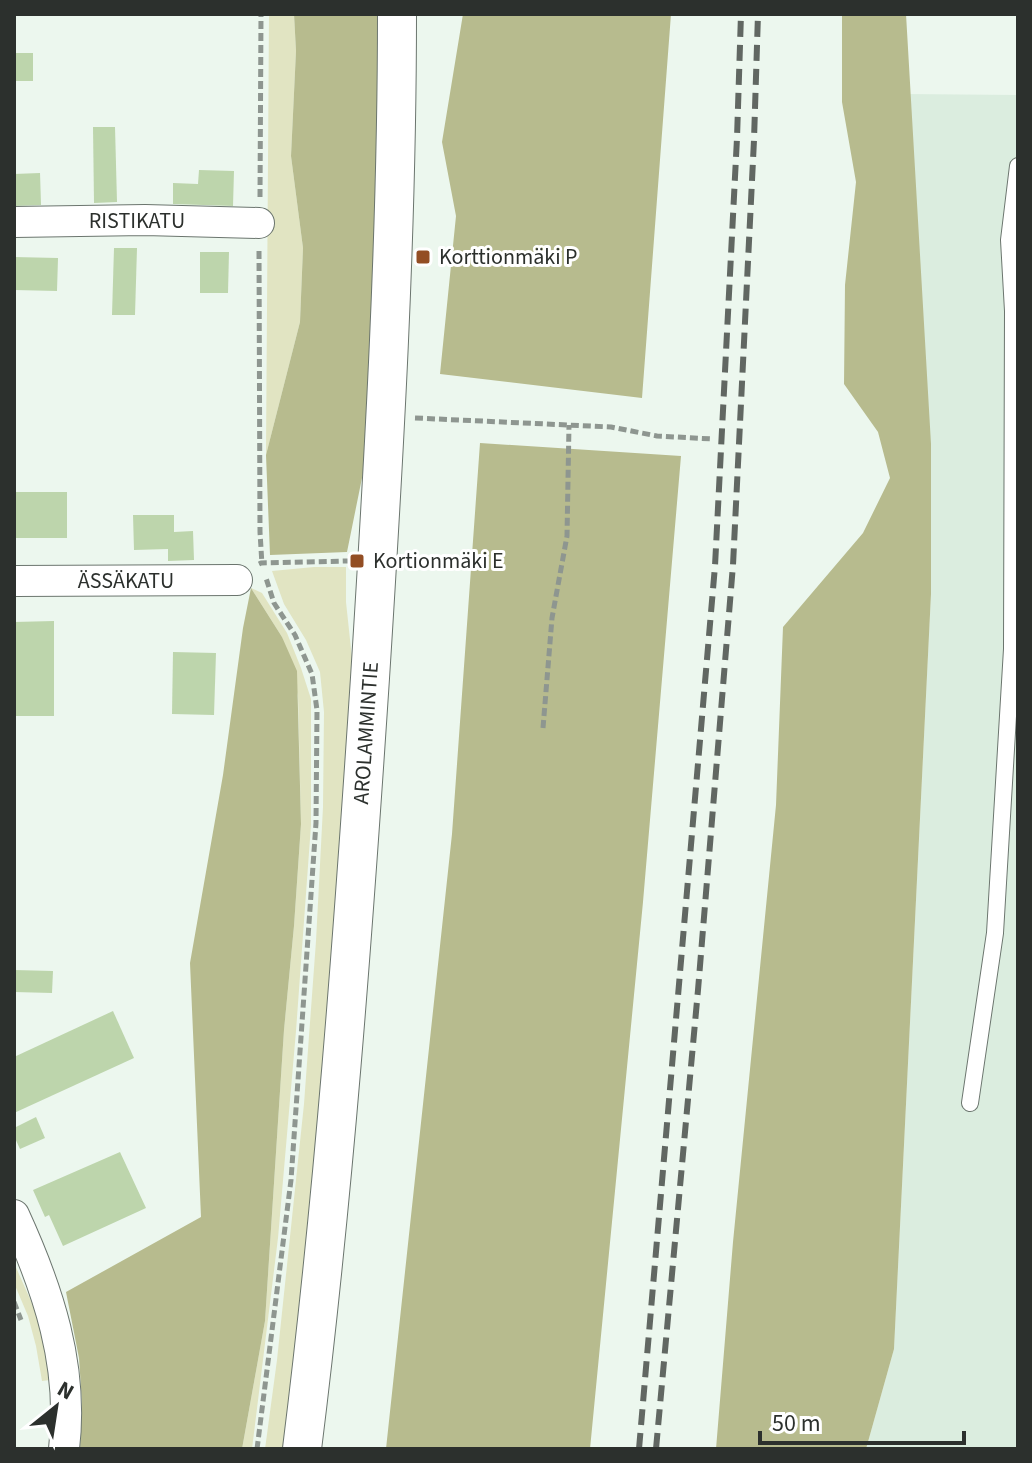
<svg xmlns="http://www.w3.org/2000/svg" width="1032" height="1463" viewBox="0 0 1032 1463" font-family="'Source Sans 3',sans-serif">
<rect width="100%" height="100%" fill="#ecf7ee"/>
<path fill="#dbeddf" d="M905 94 1018 95V1449H866L894 1349 931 594Z"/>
<g fill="#e1e4c2">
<path d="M269 14H294L296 51 291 156 303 248 300 322 266 455Z"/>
<path d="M314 567H346V602L354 677 322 1106 286 1449H265L277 1360 304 1104 316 941 323 807 324 712 320 672 306 640 284 604 272 571Z"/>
<path d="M251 588 262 593 287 633 301 668 311 699V825L296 1031 278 1238 252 1449H242L265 1321 284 1030 294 926 301 824 298 696 282 637Z"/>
<path d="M14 1263 35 1310 44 1343 50 1380 42 1381 36 1346 28 1316 14 1283Z"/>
</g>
<g fill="#b7bb8e">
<path d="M294 14H382L377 239 368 409 363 473 347 552 270 555 266 455 300 322 303 248 291 156 296 51Z"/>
<path d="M463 14H671L642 398 440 374 456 216 442 142Z"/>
<path d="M842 14H906L931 444V594L894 1349 866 1449H716L733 1242 776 805 783 627 863 533 890 478 878 432 844 384 845 285 856 182 842 102Z"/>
<path d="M480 443 681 456 643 902 590 1449H386L452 834Z"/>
<path d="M251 588 282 637 297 671 301 824 294 926 284 1030 265 1321 242 1449H80L82 1403 79 1358 66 1292 201 1217 190 963 223 775 243 628Z"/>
</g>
<g fill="#bdd5ac">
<rect x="14" y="53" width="19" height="28"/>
<path d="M93 127H115L117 202 94 203Z"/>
<path d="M199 170 234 171 233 206 173 204V183L198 184Z"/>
<path d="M40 173 41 205 14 206V174Z"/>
<path d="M114 248H137L135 315H112Z"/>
<path d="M200 252H229L228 293H200Z"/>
<path d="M14 257 58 258 57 291 14 290Z"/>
<rect x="14" y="492" width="53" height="46"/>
<path d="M133 515H174V532L193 531 194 560 168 561V549L134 550Z"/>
<path d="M54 621V716H14V622Z"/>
<path d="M173 652 216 653 214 715 172 714Z"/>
<path d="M14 970 53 971 52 993 14 992Z"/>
<path d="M113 1011 134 1058 14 1113V1057Z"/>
<path d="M36 1117 45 1138 20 1149 14 1136V1128Z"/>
<path d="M120 1152 146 1208 63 1246 49 1215 45 1217 33 1190Z"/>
</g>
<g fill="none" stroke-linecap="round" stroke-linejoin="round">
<defs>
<path id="service" d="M970 1103 995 933 1012 649 1013 311 1009 240 1018 166"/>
<g id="minor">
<path d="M14 222 145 220 259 223"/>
<path d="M14 581 237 580"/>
<path d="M14 1215C48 1289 74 1366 64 1449"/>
</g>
<path id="tertiary" d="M302 1449C334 1193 353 936 370 678 384 458 397 235 397 14"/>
</defs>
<use href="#service" stroke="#6b756e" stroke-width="18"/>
<use href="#minor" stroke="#6b756e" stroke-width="32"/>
<use href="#tertiary" stroke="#6b756e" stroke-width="40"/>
<g stroke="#8e9690" stroke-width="5" stroke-dasharray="8 4" stroke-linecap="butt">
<path d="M260 197 261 14"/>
<path d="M259 251 260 532 262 565"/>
<path d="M415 418 611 427 657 436 713 439"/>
<path d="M259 564 261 563 348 561"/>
<path d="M543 728 552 618 567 536 569 425"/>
<path d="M14 1302 21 1320"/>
<path d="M257 1449 291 1180 316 823 317 710 312 674 295 635 274 603 266 578"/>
</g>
<use href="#service" stroke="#fff" stroke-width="16"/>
<use href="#minor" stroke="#fff" stroke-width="30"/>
<use href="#tertiary" stroke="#fff" stroke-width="38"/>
<g stroke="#616762" stroke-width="6" stroke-dasharray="16 8" stroke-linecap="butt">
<path d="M639 1449 715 566 737 138 741 14"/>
<path d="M656 1449 698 990 733 565 754 140 758 14"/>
</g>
</g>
<g fill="#934e24" stroke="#fff" stroke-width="3">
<rect x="415" y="249" width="16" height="16" rx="4"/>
<rect x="349" y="553" width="16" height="16" rx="4"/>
</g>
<g text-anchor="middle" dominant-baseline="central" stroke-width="6" stroke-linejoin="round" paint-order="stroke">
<g font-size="22" fill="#2c302d" stroke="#fff">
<text x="137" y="221">RISTIKATU</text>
<text x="126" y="581">ÄSSÄKATU</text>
<text transform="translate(366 733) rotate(-86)">AROLAMMINTIE</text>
</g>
<g font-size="22" fill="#2c302d" stroke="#fff" text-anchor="start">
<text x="439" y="257">Korttionmäki P</text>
<text x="373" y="561">Kortionmäki E</text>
</g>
</g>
<rect width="1032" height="1463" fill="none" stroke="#2c302d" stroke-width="32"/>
<g transform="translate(56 1407) rotate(30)" stroke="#ffffff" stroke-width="6" paint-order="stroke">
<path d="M0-6L14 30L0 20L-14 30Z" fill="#2c302d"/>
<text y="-12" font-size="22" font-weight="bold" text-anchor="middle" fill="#2c302d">N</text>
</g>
<path d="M760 1431v12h204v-12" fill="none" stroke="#2c302d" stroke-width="4"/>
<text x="772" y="1431" font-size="24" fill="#2c302d" stroke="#ffffff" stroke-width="6" paint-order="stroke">50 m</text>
</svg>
